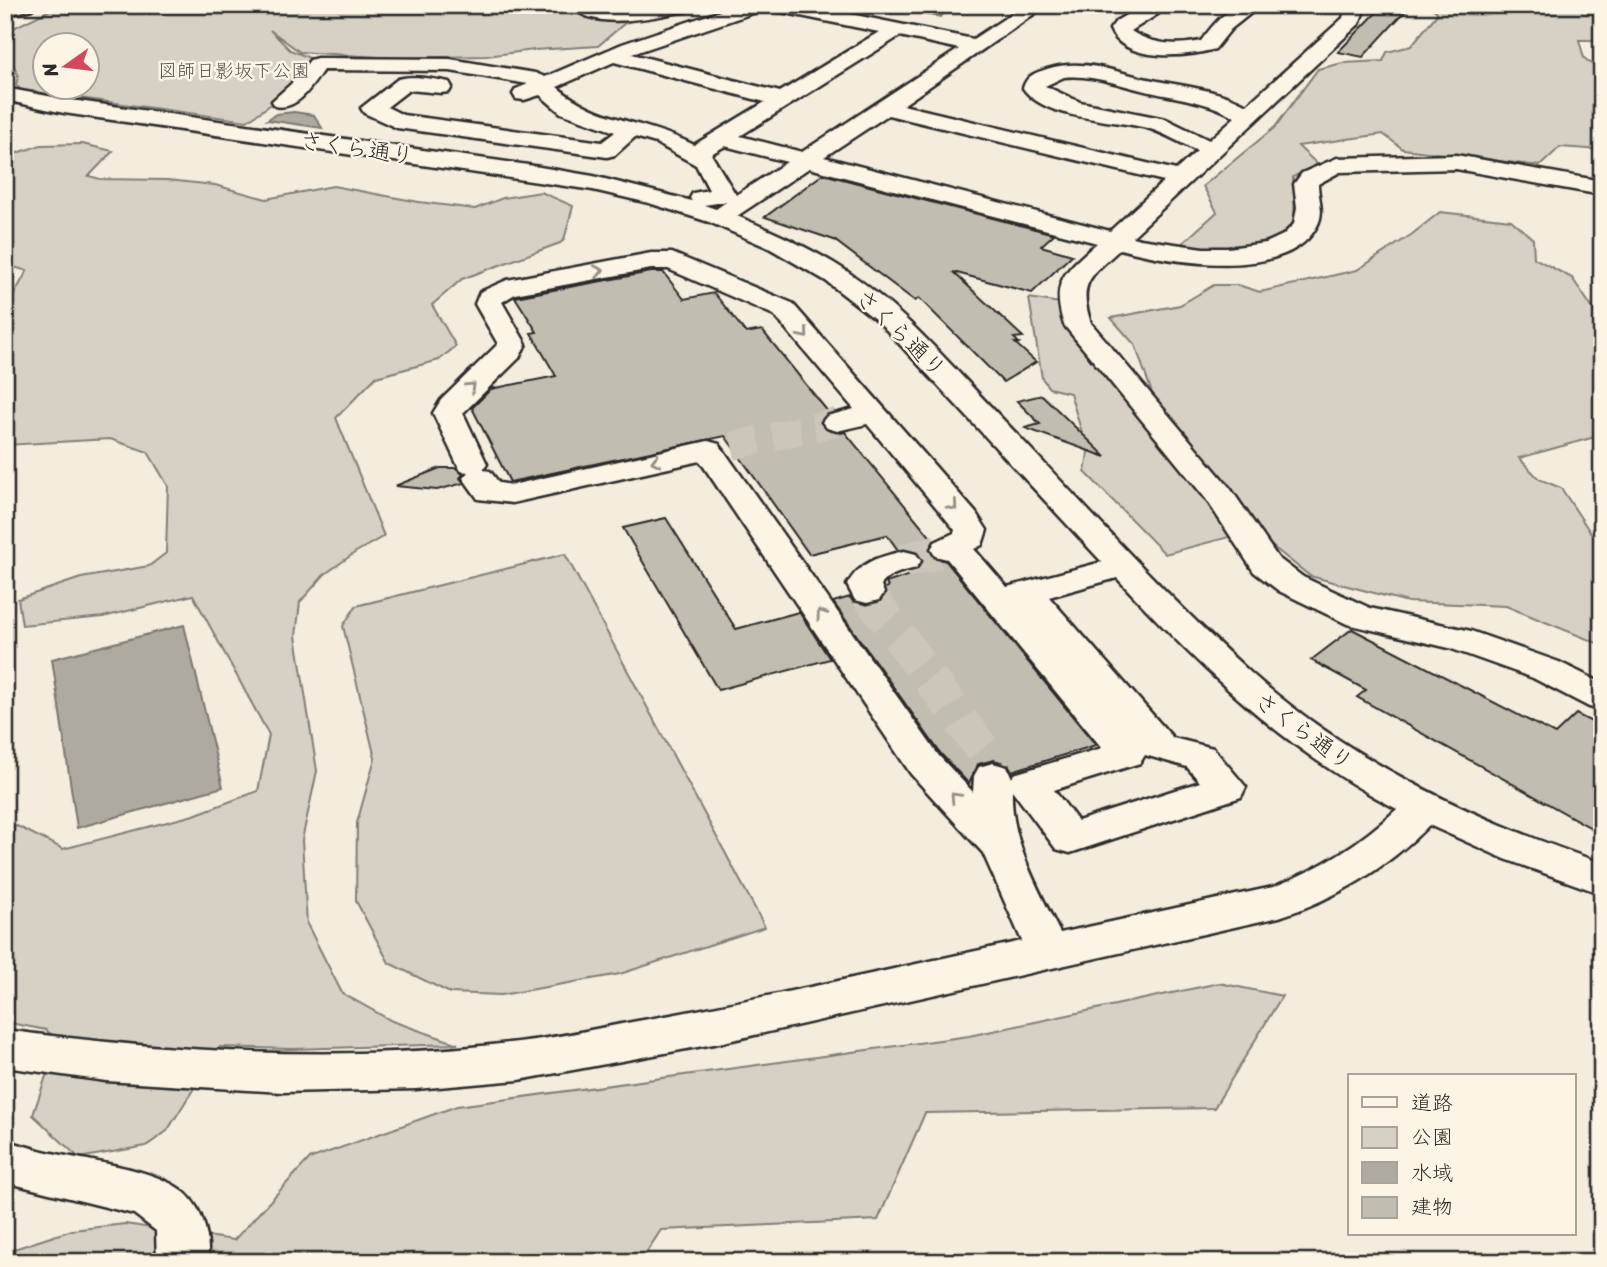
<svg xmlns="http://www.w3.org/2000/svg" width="1607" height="1267" viewBox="0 0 1607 1267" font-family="Sriracha,'Klee One',sans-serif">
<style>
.green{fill:#d6d1c4;stroke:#807e78;stroke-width:2;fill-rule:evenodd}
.water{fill:#afaaa0;stroke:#7a7771;stroke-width:2}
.building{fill:#c2bdb1;stroke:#2b2b2b;stroke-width:2}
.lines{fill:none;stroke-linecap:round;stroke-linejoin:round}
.minor-tunnel-far1{stroke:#ccc6ba;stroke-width:28;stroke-dasharray:28 14;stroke-linecap:butt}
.minor-tunnel{stroke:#ccc6ba;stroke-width:35;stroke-dasharray:35 18;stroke-linecap:butt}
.minor-casing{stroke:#2b2b2b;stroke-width:5}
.minor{fill:#fcf5e5;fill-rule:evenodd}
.oneway{stroke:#949088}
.labels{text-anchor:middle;stroke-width:5;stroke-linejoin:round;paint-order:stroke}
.far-park-label{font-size:19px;fill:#565451;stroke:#fcf5e5}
.street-label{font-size:23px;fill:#2b2b2b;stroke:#fcf5e5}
</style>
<rect width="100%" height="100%" fill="#f4edde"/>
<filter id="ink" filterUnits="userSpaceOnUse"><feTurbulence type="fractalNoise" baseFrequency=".0143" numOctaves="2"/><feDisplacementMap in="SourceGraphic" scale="14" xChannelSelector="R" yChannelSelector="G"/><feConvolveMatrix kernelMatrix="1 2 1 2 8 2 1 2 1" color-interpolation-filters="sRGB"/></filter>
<g filter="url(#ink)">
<path class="green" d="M60,5H684L625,23L598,46L534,50L486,56L394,58L300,52L270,30L290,50L317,61L299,85L247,121L21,90L16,85L18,76L15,68L5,64V32ZM46,46H88V88H46Z
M1429,5H1602V40H1579L1584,58L1602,72V150L1560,147L1540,166L1403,149L1383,134L1298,146L1317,164L1293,177L1295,221L1279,237L1234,250L1177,248L1217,212L1203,186L1275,127L1318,69L1343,63L1383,61L1387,52L1411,46L1438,13Z
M82,144L113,151L89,176L100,179L167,180L215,185L266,199L333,186L419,202L475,209L503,198L541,192L573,206L564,240L560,243L462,279L432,305L456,346L439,360L376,377L336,418L384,536L356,552L325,574L300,602L296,636L317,771L302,840L307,924L342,993L392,1021L458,1044L293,1049L220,1047L167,1131L146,1146L79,1158L33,1115L58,1040L46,1030L5,1022V828L17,826L63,849L194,815L258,791L269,735L193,595L103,617L22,625L18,599L81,578L149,566L166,553L168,486L148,452L110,439L5,445V382L13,334L5,311L27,271L5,264V157L41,145Z
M1440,212L1511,220L1533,239L1534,258L1572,278L1602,322V435L1519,458L1539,479L1561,488L1602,550V645L1506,606L1408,602L1310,576L1259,536L1182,441L1152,393L1135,345L1111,318L1180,305L1214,285H1238L1260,292L1357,270L1411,235Z
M1029,298L1060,303L1206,495L1233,536L1165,554L1085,472L1088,453L1070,393L1049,388L1042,378Z
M565,554L765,927L620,974L501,995L450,993L389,963L356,901L357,823L375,758L343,626L356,606Z
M1219,983L1282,996L1214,1108L925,1113L878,1220L661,1230L640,1262H5V1252L72,1230L125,1224L234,1240L309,1159L457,1106L969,1036Z"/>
<path class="water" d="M870,5H955L940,17Z
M294,112L314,115L322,128L267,120L276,114Z
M184,625L223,787L77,828L52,659Z"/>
<path class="building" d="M1408,8L1363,57L1338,52L1379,10Z
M823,174L1054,234L1041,246L1072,255L1032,293L953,272L1023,337L1014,338L1019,343H1015L1036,362L1003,382L919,298L915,301L834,240L765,217Z
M651,272H663L684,299L714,293L746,333L762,330L829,413L825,414L820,424L826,431L836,434L845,432L933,540L929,548L933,557L946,561L1096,745L1012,771L1008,764L994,760L978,764L969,784L941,754L833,602L850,597L854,603L866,606L880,603L886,595L885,588L888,587L886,583L916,573L923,559L917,551L898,550L887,535L809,554L725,436L510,482L472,408L491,389L556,376L531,333L537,332L515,297Z
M1042,395L1106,457L1025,428L1040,424L1017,401Z
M440,468H456L463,474L460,478L464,483L437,490L395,486Z
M666,518L736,629L799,612L830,659L718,690L623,528Z
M1352,629L1555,734L1576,714L1602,727V834L1357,697L1366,690L1311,660Z"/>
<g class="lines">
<path class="minor-tunnel-far1" d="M732,446L837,422"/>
<path class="minor-tunnel" d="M904,561L947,549
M867,593L990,760L993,776"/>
<defs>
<path id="minor" d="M5,5H34L32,9L5,16Z
M571,5L616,9L696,5L687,11C657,16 592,33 571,5Z
M738,5H806L973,39L1025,5H1047L903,105L1176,170L1197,151C1181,143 1164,133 1147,128C1112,119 1045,120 1023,88C1027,75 1035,73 1047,69C1084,57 1117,73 1153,80C1186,87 1217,89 1247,105L1343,18L1346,5H1366L1359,24L1132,237L1140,239L1203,248H1228L1266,243L1283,235L1294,224L1297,207L1294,184L1302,173L1337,158L1456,155L1602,181V195L1456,169L1340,172L1318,184C1318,199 1325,212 1317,226C1287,283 1169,262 1120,249C1091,276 1077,282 1091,323L1230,488L1278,558L1303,577L1370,608L1471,631L1559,662L1602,683V710L1589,707L1533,678L1449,648L1347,624L1279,591L1254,572L1206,499L1064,325C1050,281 1065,271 1097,243L809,168L737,216C774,232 811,248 845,270C902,308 946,360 993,409C1078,498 1160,591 1251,673C1351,762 1475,820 1602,863V894L1505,859L1429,825C1387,868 1336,899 1279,917L719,1043L519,1080L416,1089L282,1092L106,1081L5,1067V1030C175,1053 347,1063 518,1042C556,1038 594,1029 632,1022C763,999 892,969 1022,941L983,853L911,774L700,461L512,503L478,499L463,478L468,472L461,471L457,464L433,413L441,400L498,344L475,304L480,292L507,280L651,253H672L792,303L976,513L987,530L982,545L974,549L1007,587L1102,562L880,323L826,281L769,248L709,222L649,203L593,190L64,113L5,100V88L64,99L528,165L593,176L692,201L690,198L693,193L709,190L696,165L656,143L635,137L615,155L607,157L397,128L364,113L361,108L398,79C413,75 433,79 449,82L452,87L449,92L441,93L409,90L387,107L403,115L602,142L615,132L561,113L540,95L524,100L516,99L513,94L516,89L528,84L450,71L323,70C312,86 298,111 275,106L272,101L291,84L310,60L317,58L450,59L535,73L545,77L622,44ZM767,6L776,11L879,32L780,92L632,54L765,9ZM900,36L959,49L802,152L740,136ZM614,62L765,102L694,145C648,121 598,122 557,87ZM1064,77C1094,74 1121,86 1150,92C1181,99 1207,101 1235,117L1209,140L1166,119L1080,102L1045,86ZM888,115L1164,181L1110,231L824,157ZM725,146L787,162L736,195L711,154ZM724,202H726L716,209L704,205ZM651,269H668L774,315L854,409L827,416L822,422L827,428L837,431L867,424L955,530L954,533L935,542L931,549L935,556L947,559L1102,748L1014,774L1012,778L1007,767L993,763L979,767L974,776L973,792L939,756L719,444L708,441L512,485L499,483L490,471L483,470L487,464L463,413L519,358L526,344L502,302L515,294ZM1117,578C1201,669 1287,752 1397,809C1361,843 1319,869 1273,887L1060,933C1038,888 1010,841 1012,790L1056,849L1070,853L1241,797L1246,787L1213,748L1173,738L1049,597ZM1145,755L1187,767L1200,782L1078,821L1054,790L1140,763Z
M1143,5H1163L1158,14L1131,31C1152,45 1177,46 1201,41C1221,15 1228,5 1261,5L1231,29L1215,49C1187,57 1124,63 1110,29L1116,21Z
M904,551L916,554L921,561L916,568C903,571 889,574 881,585L884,593L879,600L867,603L855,600L847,585C860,561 879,557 904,551Z
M5,1140C22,1145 40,1151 57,1154C92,1162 158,1169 185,1193C203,1209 211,1239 207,1262H157L156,1231L134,1214L5,1182Z"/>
</defs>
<use href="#minor" class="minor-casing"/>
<use href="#minor" class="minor"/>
</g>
<defs><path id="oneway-chevron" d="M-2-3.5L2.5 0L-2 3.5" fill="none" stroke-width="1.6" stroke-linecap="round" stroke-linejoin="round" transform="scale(1.75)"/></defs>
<g class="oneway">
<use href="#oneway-chevron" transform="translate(599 271) rotate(-11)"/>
<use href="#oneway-chevron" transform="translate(804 334) rotate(49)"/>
<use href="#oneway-chevron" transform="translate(471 387) rotate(-43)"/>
<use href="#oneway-chevron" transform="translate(656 461) rotate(167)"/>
<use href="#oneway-chevron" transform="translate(953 506) rotate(49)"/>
<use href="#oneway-chevron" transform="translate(821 614) rotate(-125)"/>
<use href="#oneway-chevron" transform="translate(955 797) rotate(-133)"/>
</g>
</g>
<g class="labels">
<g class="far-park-label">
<text x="234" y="77">図師日影坂下公園</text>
</g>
<g class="street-label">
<text transform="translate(357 148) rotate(8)" y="8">さくら通り</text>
<text transform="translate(901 333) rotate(44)" y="8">さくら通り</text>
<text transform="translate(1304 731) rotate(36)" y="8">さくら通り</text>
</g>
</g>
<rect width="1607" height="1267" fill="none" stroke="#fcf5e5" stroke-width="28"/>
<rect x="14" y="14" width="1579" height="1239" fill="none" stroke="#2b2b2b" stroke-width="2.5" filter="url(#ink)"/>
<rect x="1348" y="1074" width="228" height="161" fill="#fcf5e5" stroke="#a8a49b" stroke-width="2"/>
<rect x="1362" y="1097" width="35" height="10" fill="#fcf5e5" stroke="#a8a49b" stroke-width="2"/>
<text x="1411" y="1110" font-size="21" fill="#2b2b2b">道路</text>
<rect x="1362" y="1127" width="35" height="21" fill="#d6d1c4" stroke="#a8a49b" stroke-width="2"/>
<text x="1411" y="1144" font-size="21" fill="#2b2b2b">公園</text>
<rect x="1362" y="1162" width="35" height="21" fill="#afaaa0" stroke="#a8a49b" stroke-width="2"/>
<text x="1411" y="1180" font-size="21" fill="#2b2b2b">水域</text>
<rect x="1362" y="1197" width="35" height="21" fill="#c2bdb1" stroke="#a8a49b" stroke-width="2"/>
<text x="1411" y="1214" font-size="21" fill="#2b2b2b">建物</text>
<g transform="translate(66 66) rotate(256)"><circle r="33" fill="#fcf5e5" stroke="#a8a49b" stroke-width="2"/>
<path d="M0-5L12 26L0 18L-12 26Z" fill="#d1495b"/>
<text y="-10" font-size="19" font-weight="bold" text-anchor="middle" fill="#2b2b2b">N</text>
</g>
</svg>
